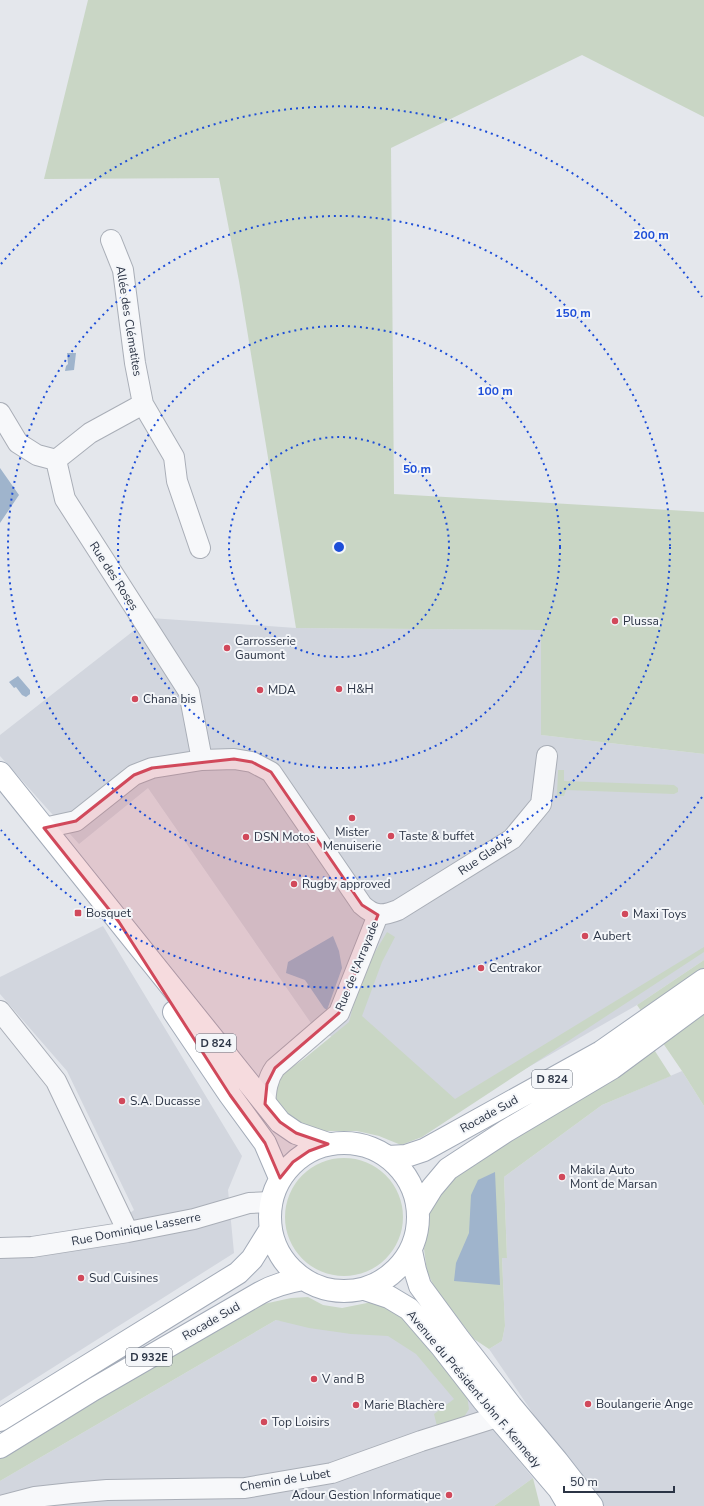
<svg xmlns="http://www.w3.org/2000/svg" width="704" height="1506" viewBox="0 0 704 1506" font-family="'Nunito Sans',sans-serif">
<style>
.built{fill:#d2d6de}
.green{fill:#c9d6c5}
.water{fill:#9fb4cc}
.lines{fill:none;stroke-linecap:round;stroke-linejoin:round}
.minor-casing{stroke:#a9aeb7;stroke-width:22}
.major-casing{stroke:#a3abb8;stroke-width:24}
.minor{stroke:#f7f8fa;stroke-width:20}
.major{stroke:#fff;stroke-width:22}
.marked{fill:#d1495b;fill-opacity:0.2;stroke:#d1495b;stroke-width:3;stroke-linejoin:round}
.ring{fill:none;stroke:#1d4ed8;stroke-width:2;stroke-dasharray:2 4}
.poi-dot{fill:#d1495b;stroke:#f4f6f9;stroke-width:1.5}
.labels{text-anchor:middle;stroke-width:4;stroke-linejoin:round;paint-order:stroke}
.shield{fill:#f4f6f9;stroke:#676e7b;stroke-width:1}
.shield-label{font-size:11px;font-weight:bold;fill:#2b3445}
.street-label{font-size:12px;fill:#2b3445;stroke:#f4f6f9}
.poi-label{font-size:12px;fill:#2b3445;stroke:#f4f6f9;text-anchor:start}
.centre{fill:#1d4ed8;stroke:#f4f6f9;stroke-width:2}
.ring-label{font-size:12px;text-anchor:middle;font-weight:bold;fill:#1d4ed8;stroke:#f4f6f9;stroke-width:4;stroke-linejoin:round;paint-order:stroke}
</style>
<rect width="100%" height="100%" fill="#e4e7ec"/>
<path class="built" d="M150,618L296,628L542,630L541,735L704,754V960L637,1005L455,1109L313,1026L148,788L79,844L0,756V735Z
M103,926L242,1156L228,1190L234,1253L0,1401V1240L16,1239L77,1231L114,1225L134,1210L67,1071L0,994V977Z
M682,1071L704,1106V1506H602L547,1434L489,1349L502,1341L505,1326L502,1258L507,1257L504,1177L602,1105Z
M276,1320L415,1335L533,1478L494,1506H0V1481Z"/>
<path class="green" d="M88,0H704V117L582,55L391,148L394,494L704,512V754L541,735V630L296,628L239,281L219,178L44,179Z
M558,770H564V781L674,785L678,788V792L674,794L566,790L564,796H557Z
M387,932L395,937L382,962L362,1016L455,1099L704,947V952L422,1137L401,1145L379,1136L357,1131H325L300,1128L271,1096L278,1077L305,1058L349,1022L358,988L372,957Z
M704,960V1106L682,1071L637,1005Z
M653,1048L671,1076L602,1105L504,1177L507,1258H502L505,1326L502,1341L489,1349L474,1339L436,1290L427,1272L424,1249L427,1231L429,1208L454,1178Z
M285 1217a59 59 0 1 1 118 0a59 59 0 1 1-118 0Z
M308,1297L323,1305L342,1308L377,1301L399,1313L467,1396L469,1409L461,1422L437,1426L434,1414L454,1399L416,1354L388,1336L351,1334L309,1328L276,1320L0,1481V1456L259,1305L291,1298Z
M533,1478L540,1506H494Z"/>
<path class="water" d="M67,353H76L74,370L65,371L66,366L68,364Z
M0,468L19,495L0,523Z
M18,676L30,690V694L26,697L22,695L16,687L14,688L9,682Z
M333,936L339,951L342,968L327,1010L324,1008L305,980L286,973L288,962Z
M495,1172L500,1285L454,1281L456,1263L469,1233L471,1195L478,1180Z"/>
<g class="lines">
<defs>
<path id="minor" d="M111,240L123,270L135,363L143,404L174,457L177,481L200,548
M0,413L18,443L37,455L56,460
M56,460L65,499L189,692L202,760
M56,460L90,433L143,404
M44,828L76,821L134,775L152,768L202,760L234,759L252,762L271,772L362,905C375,917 383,916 398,910L512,839L541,804L547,756
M0,1011L56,1081L128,1232
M265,1104C266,1091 267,1079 275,1068L339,1013L378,915
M0,1248L32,1247L128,1232L194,1219L249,1203L271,1202
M0,1506L35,1497L72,1493L107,1490L245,1488L332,1473L421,1441L497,1417L509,1408"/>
<path id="major" d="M0,773L280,1122L296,1133L328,1144
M174,1012L230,1095L265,1143L280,1178
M270 1217a74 74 0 1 1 148 0a74 74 0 1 1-148 0Z
M388,1157L406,1156L424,1150L601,1052L704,980
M419,1209L432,1188L448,1169L506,1131L612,1068L704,1000
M411,1251L415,1270L420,1286L459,1339L511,1406L557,1461L592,1506
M365,1289L389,1297L409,1309L441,1346L483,1400L559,1489L569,1506
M0,1420L238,1273L252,1259L270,1230
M0,1447L94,1389L260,1293C274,1285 287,1282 303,1279"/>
</defs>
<use href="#minor" class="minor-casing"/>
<use href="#major" class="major-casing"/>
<use href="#minor" class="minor"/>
<use href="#major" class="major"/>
</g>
<path class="marked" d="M234,759L252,762L271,772L362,905L378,915L339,1013L275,1068L267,1084L265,1104L280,1122L296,1133L328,1144L309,1151L293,1162L280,1178L265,1143L230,1095L119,922L44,828L76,821L134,775L152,768Z"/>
<g class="ring">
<circle cx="339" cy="547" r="110"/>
<circle cx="339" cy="547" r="221"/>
<circle cx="339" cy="547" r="331"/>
<path d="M702 797A441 441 0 0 1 1 830M1 264A441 441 0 0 1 702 297"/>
</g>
<g class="poi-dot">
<circle cx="615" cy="621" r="4"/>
<circle cx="227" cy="648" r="4"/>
<circle cx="339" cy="689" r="4"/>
<circle cx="260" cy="690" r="4"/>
<circle cx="135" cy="699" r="4"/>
<circle cx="352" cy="818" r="4"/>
<circle cx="391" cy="836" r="4"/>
<circle cx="246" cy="837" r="4"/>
<circle cx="294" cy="884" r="4"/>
<rect x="74" y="909" width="8" height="8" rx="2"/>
<circle cx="625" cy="914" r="4"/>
<circle cx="585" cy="936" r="4"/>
<circle cx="481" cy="968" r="4"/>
<circle cx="122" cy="1101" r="4"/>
<circle cx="562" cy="1177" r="4"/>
<circle cx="81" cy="1278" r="4"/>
<circle cx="314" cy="1379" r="4"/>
<circle cx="588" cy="1404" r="4"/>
<circle cx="356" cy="1405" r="4"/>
<circle cx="264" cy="1422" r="4"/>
<circle cx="449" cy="1495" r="4"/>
</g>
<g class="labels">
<g class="shield">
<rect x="196" y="1034" width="40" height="18" rx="3"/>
<rect x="532" y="1070" width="40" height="18" rx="3"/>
<rect x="126" y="1348" width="46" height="18" rx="3"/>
</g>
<g class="shield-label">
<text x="216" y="1047">D 824</text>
<text x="552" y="1083">D 824</text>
<text x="149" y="1361">D 932E</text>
</g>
<g class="street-label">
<text transform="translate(129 321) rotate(81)" y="4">Allée des Clématites</text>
<text transform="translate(114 576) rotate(57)" y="4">Rue des Roses</text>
<text transform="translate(485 855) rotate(-34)" y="4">Rue Gladys</text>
<text transform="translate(357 966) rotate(-68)" y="4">Rue de l'Arrayade</text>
<text transform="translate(489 1114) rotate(-29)" y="4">Rocade Sud</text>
<text transform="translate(136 1229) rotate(-11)" y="4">Rue Dominique Lasserre</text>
<text transform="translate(211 1321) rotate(-30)" y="4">Rocade Sud</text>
<text transform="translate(474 1389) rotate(50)" y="4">Avenue du Président John F. Kennedy</text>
<text transform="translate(285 1480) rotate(-9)" y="4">Chemin de Lubet</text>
</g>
<g class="poi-label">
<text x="623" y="625">Plussa</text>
<text x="235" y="645">Carrosserie<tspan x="235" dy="14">Gaumont</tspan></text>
<text x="347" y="693">H&amp;H</text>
<text x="268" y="694">MDA</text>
<text x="143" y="703">Chana bis</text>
<text x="352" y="836" text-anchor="middle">Mister<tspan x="352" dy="14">Menuiserie</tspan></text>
<text x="399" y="840">Taste &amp; buffet</text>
<text x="254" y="841">DSN Motos</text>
<text x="302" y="888">Rugby approved</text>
<text x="86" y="917">Bosquet</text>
<text x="633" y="918">Maxi Toys</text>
<text x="593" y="940">Aubert</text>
<text x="489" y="972">Centrakor</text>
<text x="130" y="1105">S.A. Ducasse</text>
<text x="570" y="1174">Makila Auto<tspan x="570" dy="14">Mont de Marsan</tspan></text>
<text x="89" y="1282">Sud Cuisines</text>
<text x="322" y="1383">V and B</text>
<text x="596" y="1408">Boulangerie Ange</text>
<text x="364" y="1409">Marie Blachère</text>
<text x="272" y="1426">Top Loisirs</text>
<text x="441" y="1499" text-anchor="end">Adour Gestion Informatique</text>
</g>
</g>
<circle cx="339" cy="547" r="6" class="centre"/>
<g class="ring-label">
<text x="651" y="239">200 m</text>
<text x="573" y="317">150 m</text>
<text x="495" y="395">100 m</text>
<text x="417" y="473">50 m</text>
</g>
<path d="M564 1486v6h110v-6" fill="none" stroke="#2b3445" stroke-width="2"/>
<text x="570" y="1486" font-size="12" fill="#2b3445" stroke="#f4f6f9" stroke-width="3" paint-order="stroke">50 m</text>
</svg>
